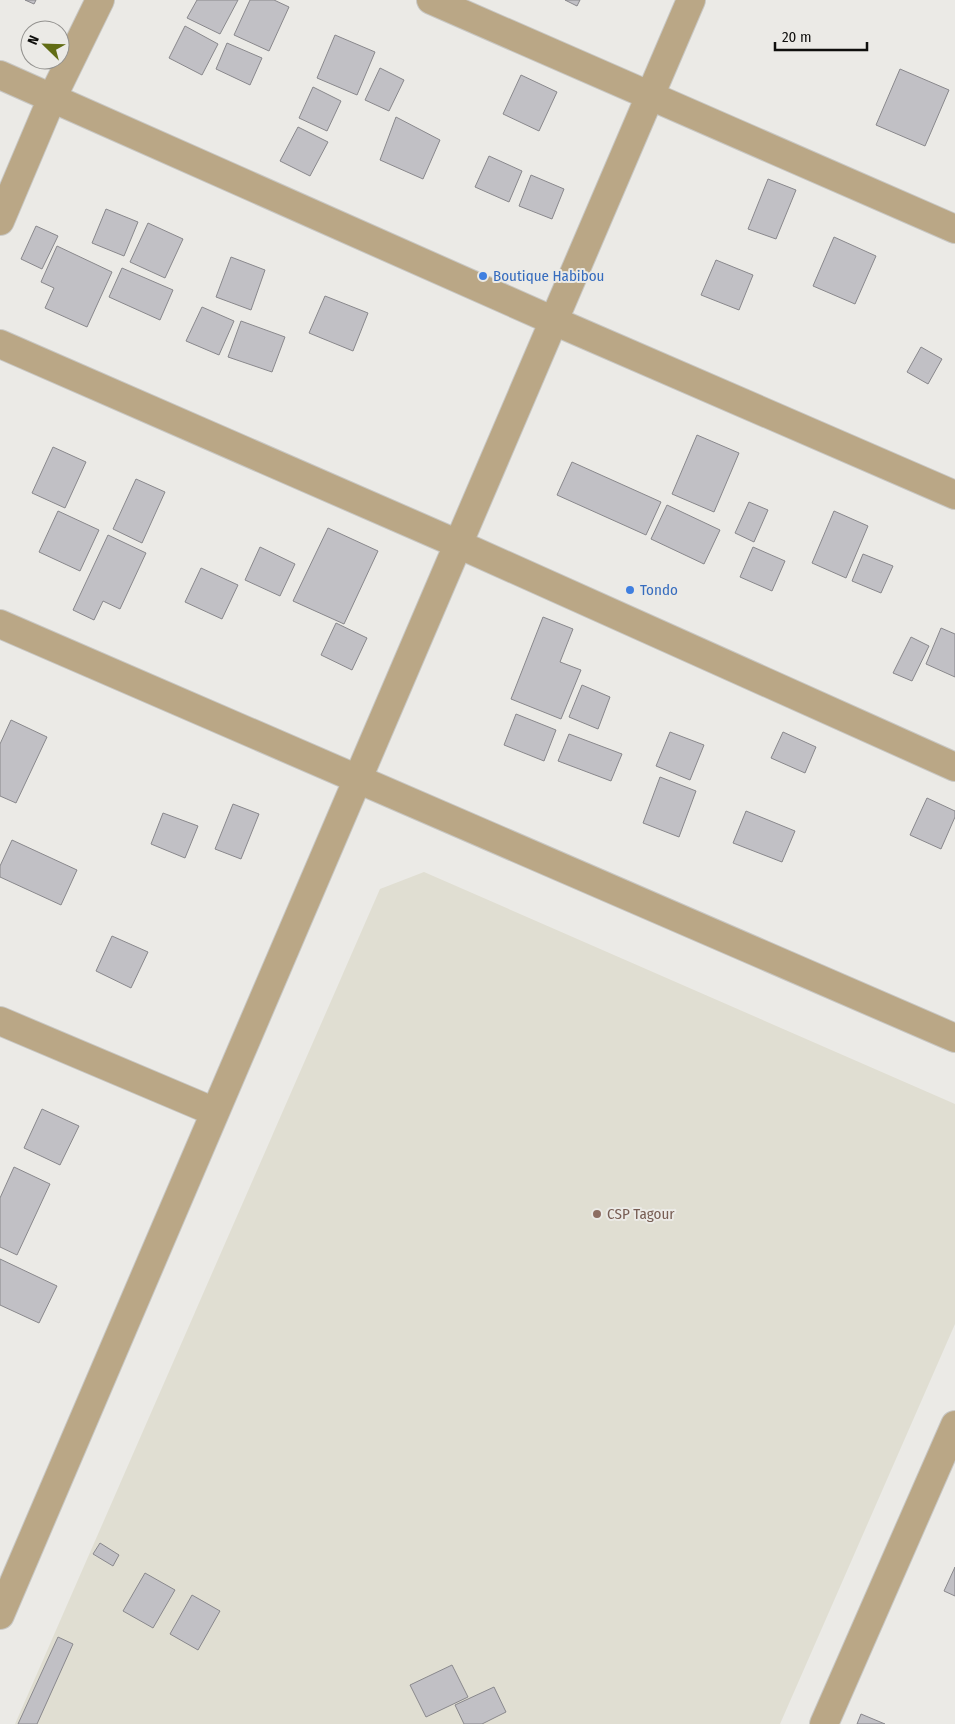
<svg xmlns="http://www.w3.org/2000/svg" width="955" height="1724" viewBox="0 0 955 1724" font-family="'Fira Sans Condensed',sans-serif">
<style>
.built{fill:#e0ded2}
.building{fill:#c1c0c5;stroke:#89888c}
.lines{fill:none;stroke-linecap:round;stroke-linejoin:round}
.minor-casing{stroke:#c8c7c3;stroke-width:30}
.minor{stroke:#baa786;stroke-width:28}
.shop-dot{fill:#3f7fe0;stroke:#ebeae6;stroke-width:2}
.education-dot{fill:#8d6e63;stroke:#ebeae6;stroke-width:2}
.labels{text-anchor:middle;stroke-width:4;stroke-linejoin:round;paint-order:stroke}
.shop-label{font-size:15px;fill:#366cbe;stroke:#ebeae6;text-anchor:start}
.education-label{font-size:15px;fill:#785e54;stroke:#ebeae6;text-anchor:start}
</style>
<rect width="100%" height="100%" fill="#ebeae6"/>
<path class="built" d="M424,872L955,1104V1324L780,1724H15L380,889Z"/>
<path class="building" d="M25,0H36L34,4Z
M197,0H238L220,34L187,18Z
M250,0H274L289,7L269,51L234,35Z
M565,0H580L577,6Z
M185,26L218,44L202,75L169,58Z
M335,35L375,52L357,95L317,78Z
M227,43L262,58L250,85L216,69Z
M380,68L404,80L389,111L365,100Z
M900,69L949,90L925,146L876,125Z
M521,75L557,92L539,131L503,114Z
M313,87L341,101L327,131L299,118Z
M396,117L440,140L423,179L380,160Z
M298,127L328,142L310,176L280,161Z
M489,156L522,171L509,202L475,187Z
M531,175L564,189L552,219L519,206Z
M768,179L796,190L776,239L748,229Z
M106,209L138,222L124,256L92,243Z
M148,223L183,239L165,278L130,262Z
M36,226L58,236L42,269L21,259Z
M834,237L876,256L855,304L813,286Z
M57,246L112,272L87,327L45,308L54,288L41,282Z
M231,257L265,270L251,310L216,297Z
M716,260L753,275L739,310L701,295Z
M122,268L173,290L160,320L109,297Z
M325,296L368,313L353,351L309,333Z
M202,307L234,321L219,355L186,341Z
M241,321L285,337L272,372L228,357Z
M921,347L942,359L928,384L907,372Z
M697,435L739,453L714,512L672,494Z
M53,447L86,462L65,508L32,493Z
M572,462L661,502L646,535L557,495Z
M136,479L165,492L142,543L113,529Z
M749,502L768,510L754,542L735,533Z
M667,505L720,530L704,564L651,539Z
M58,511L99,530L80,571L39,552Z
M834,511L868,526L846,578L812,563Z
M328,528L378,551L344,624L293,601Z
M108,535L146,553L120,609L103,601L94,620L73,610Z
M260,547L295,564L280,596L245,580Z
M753,547L785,561L772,591L740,577Z
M863,554L893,566L881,593L852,581Z
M201,568L238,585L222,619L185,602Z
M543,617L573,629L560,662L581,670L561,719L511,699Z
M336,623L367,638L352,670L321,655Z
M941,628L955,634V677L926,664Z
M911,637L929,646L912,681L893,673Z
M582,685L610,697L598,729L569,717Z
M516,714L556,730L544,761L504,745Z
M11,720L47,737L16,803L0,796V744Z
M670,732L704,745L690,780L656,766Z
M783,732L816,747L805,773L771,758Z
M569,734L622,754L611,781L558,761Z
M660,777L696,791L679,837L643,823Z
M927,798L955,811V817L941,849L910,835Z
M233,804L259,814L241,859L215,849Z
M746,811L795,831L782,862L733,843Z
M163,813L198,826L185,858L151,844Z
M12,840L77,870L61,905L0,877V866Z
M112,936L148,952L131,988L96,971Z
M42,1109L79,1126L60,1165L24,1148Z
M14,1167L50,1184L17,1255L0,1247V1198Z
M0,1259L57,1286L39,1323L0,1305Z
M100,1543L119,1555L113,1566L93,1554Z
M955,1567V1596L944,1591Z
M145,1573L175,1590L153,1628L123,1611Z
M192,1595L220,1611L198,1650L170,1634Z
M58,1637L73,1644L37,1724H18Z
M452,1665L468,1697L426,1717L410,1685Z
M494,1687L506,1712L482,1724H464L455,1705Z
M861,1714L885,1724H857Z"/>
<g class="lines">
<defs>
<path id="minor" d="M431,0L955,229
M0,75L554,321L955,495
M0,221L52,98L100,0
M0,344L458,544L955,767
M0,624L955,1038
M0,1021L215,1112
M0,1615L691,0
M824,1724L955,1425"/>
</defs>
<use href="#minor" class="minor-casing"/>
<use href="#minor" class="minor"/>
</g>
<g class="shop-dot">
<circle cx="483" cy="276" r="5"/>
<circle cx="630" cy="590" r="5"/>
</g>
<circle class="education-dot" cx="597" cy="1214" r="5"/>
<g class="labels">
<g class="shop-label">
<text x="493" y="281">Boutique Habibou</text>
<text x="640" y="595">Tondo</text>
</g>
<g class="education-label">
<text x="607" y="1219">CSP Tagour</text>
</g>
</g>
<g transform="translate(45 45) rotate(293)"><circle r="24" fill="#ebeae6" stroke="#93928f"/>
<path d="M0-4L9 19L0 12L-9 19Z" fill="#616c14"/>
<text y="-8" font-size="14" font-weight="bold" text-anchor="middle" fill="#0f0f0d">N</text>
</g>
<path d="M775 42v8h92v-8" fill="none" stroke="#0f0f0d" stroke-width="2.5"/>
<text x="782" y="42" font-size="15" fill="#0f0f0d" stroke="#ebeae6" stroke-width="4" paint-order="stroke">20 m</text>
</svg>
